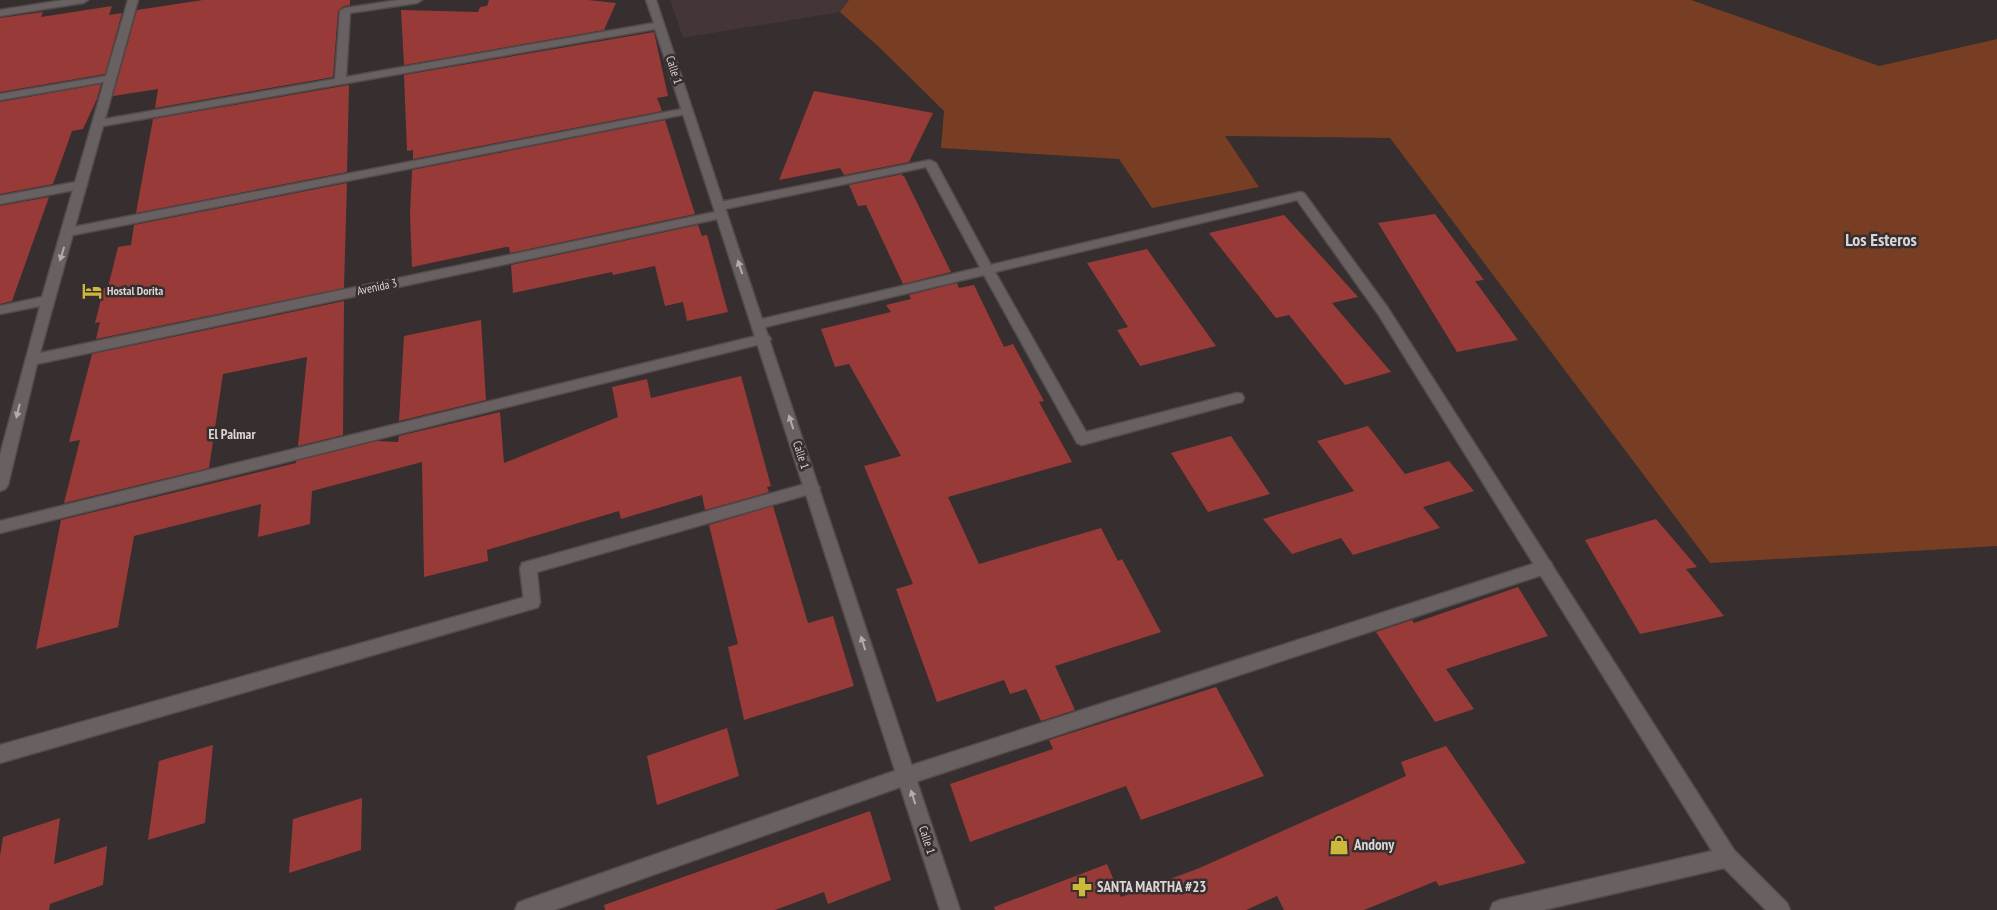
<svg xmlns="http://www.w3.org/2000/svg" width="1997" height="910" viewBox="0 0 1997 910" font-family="'PT Sans Narrow',sans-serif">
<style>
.built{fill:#443537}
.green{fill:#783e23}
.building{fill:#983b38}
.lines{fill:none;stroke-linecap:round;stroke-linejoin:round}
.lane-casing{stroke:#524b4c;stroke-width:3}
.street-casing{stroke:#524b4c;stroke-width:3}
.lane{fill:#696061;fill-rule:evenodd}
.street{fill:#696061;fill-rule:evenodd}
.oneway{fill:#b3acad}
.labels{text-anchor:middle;stroke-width:5;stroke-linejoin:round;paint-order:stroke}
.street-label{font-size:12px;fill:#dbd5d6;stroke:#362e2f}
.poi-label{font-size:12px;font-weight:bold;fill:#dbd5d6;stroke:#362e2f;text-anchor:start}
.neighbourhood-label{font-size:14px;font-weight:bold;fill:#dbd5d6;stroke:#362e2f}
.near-poi-label{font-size:15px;font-weight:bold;fill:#dbd5d6;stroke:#362e2f;text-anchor:start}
.district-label{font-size:18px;font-weight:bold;fill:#dbd5d6;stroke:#362e2f}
</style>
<rect width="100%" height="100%" fill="#362e2f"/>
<path class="built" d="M670,0H849L840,12L683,38Z"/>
<path class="green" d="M849,0H1691L1879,66L1997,39V546L1710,563L1390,138L1225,136L1259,187L1152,208L1119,159L941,148L944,111L880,48L840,12Z"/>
<path class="building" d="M203,0H350V5L344,6L338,11L333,77L155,108L158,89L113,96L137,10Z
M489,0H588L616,3L604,30L404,65L401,10L478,12L480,7L487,6Z
M112,6L109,15L122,13L105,74L0,92V18L43,12L41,17Z
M654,32L668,96L657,98L662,111L413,159V150L407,151L404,75Z
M101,84L97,99L83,129L72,131L53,184L0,194V102Z
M349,85L347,172L136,213L153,119Z
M814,91L933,113L909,162L844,175L840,168L779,180Z
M665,120L695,214L510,253L509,247H506L412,267L410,214L412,170Z
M903,174L902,176H904L951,272L903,284L866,205L858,206L849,185Z
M347,183L344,288L96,339L100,322L95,323L104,288L108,287L118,247L131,245L134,225Z
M49,197L12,301L0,304V206Z
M1435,214L1484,280L1475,281L1518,340L1457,352L1378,223Z
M1284,215L1358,297L1332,303L1391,372L1345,385L1289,315L1276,318L1209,233Z
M698,225L702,236L707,235L728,312L687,321L683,302L665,306L655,266L613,275L612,272L513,293L511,265Z
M1147,249L1216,346L1140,366L1117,330L1128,327L1087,263Z
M957,283L959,288L974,285L1004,347L1013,344L1044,401L1039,402L1072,462L948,497L979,564L1101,528L1118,561L1122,559L1161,632L1055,666L1075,710L1041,721L1026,689L1010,694L1004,680L937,702L896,589L913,584L864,466L901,456L849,364L835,367L821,329L891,312L886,305L911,299L909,295Z
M344,301L343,435L298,446L307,357L223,374L209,468L64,503L80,440L69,442L92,354Z
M481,320L486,400L399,421L404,336Z
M741,376L771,486L767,487L769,492L705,510L702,495L621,519L619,511L487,550L488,561L424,577L422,462L312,491L310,524L258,537L261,504L134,536L118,627L36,649L61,520L296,463V461L377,441L398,442L399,436L500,412L504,463L618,417L612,387L647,379L651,398Z
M1368,426L1405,474L1449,461L1474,491L1423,507L1440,528L1353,555L1341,538L1292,554L1263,519L1354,491L1317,441Z
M1231,436L1270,494L1208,512L1171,453Z
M773,506L808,623L833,616L854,686L744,720L728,647L738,644L709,525Z
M1656,519L1697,567L1686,569L1724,616L1640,634L1585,540Z
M1518,587L1548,636L1446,669L1474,709L1435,722L1376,632L1412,620L1414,623Z
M1216,687L1264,776L1141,820L1126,786L970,842L950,784L1053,749L1049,740Z
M727,728L739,776L657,805L647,756Z
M213,745L205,823L148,840L159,761Z
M1446,746L1526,863L1439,886L1436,881L1364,910H1284L1277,896L1246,910H995L994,907L1107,864L1121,897L1197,869L1406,776L1401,762Z
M362,798L361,850L289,873L293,819Z
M870,811L891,880L828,904L824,892L775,910H605L604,905Z
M60,818L54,864L107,846L103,885L50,904L49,910H0V856L3,837Z"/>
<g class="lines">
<defs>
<path id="lane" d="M64,0H88L83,3L0,16V10Z
M687,108L691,109L692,111L691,113L68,236L62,232L68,228Z
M930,160L936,163L993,269L992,272L987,273L981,269L926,167L720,210L714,206L720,202Z
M81,181L85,182L87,185L85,188L0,204V196Z
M764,334L769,336L771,339L769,342L0,533V521Z
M812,482L817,484L820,488L817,492L537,572L540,602L538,607L532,609L526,607L524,602L520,568L522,563Z
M1545,560L1551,562L1553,567L1551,572L906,785L554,910H515L518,903L525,900L906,767Z"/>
<path id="street" d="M128,0H138L105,119L335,79L340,11L345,8L398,0H422L417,3L350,13L346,77L654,23L646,0H656L762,319L1300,192L1304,193L1388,308L1734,850L1787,903L1790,910H1766L1724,868L1543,910H1490L1493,903L1500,900L1712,851L1378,314L1297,200L995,272L1086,432L1237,393L1242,394L1244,398L1242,402L1237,403L1082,445L1077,443L984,275L765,327L960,910H940L717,219L37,364L8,485L5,489L0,491V455L40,306L0,314V306L42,297L104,82L0,100V94L106,76ZM655,29L715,212L40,353L103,126Z
M532,595L538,597L540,602L538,607L532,609L0,763V745Z"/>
</defs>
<use href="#lane" class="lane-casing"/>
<use href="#street" class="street-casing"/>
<use href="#lane" class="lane"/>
<use href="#street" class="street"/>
</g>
<defs><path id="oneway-solid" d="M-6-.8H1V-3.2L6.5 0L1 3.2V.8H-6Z" transform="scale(1.25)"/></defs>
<g class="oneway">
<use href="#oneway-solid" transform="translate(62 254) rotate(107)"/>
<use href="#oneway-solid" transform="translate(740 267) rotate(-109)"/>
<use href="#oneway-solid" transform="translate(18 411) rotate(104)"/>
<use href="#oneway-solid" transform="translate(791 422) rotate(-108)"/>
<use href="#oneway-solid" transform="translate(863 643) rotate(-108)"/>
<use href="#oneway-solid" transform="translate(913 797) rotate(-108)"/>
</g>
<defs>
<symbol id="hotel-bare" viewBox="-9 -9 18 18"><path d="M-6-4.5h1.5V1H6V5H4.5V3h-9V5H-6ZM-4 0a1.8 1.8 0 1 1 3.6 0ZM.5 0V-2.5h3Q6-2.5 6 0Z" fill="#ccb939" stroke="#362e2f" stroke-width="2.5" paint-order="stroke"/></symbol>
<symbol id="shop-bare" viewBox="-9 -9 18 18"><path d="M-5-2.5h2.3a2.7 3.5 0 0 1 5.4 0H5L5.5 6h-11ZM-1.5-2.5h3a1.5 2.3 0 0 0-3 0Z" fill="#ccb939" stroke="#362e2f" stroke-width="2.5" paint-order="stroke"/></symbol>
<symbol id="pharmacy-bare" viewBox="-9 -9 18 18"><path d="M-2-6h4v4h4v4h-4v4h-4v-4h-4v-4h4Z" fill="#ccb939" stroke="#362e2f" stroke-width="2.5" paint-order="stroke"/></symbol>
</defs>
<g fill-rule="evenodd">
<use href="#hotel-bare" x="78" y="277" width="28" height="28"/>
<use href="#shop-bare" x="1325" y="831" width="28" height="28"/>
<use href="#pharmacy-bare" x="1068" y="873" width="28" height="28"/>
</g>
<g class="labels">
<g class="street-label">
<text transform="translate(674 70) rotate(72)" y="4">Calle 1</text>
<text transform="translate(377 287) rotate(-12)" y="4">Avenida 3</text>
<text transform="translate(801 455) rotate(72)" y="4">Calle 1</text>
<text transform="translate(927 840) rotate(72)" y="4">Calle 1</text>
</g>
<g class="poi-label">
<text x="107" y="295">Hostal Dorita</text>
</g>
<g class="neighbourhood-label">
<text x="232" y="439">El Palmar</text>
</g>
<g class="near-poi-label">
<text x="1354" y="850">Andony</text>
<text x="1097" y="892">SANTA MARTHA #23</text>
</g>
<g class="district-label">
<text x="1881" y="246">Los Esteros</text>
</g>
</g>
</svg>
